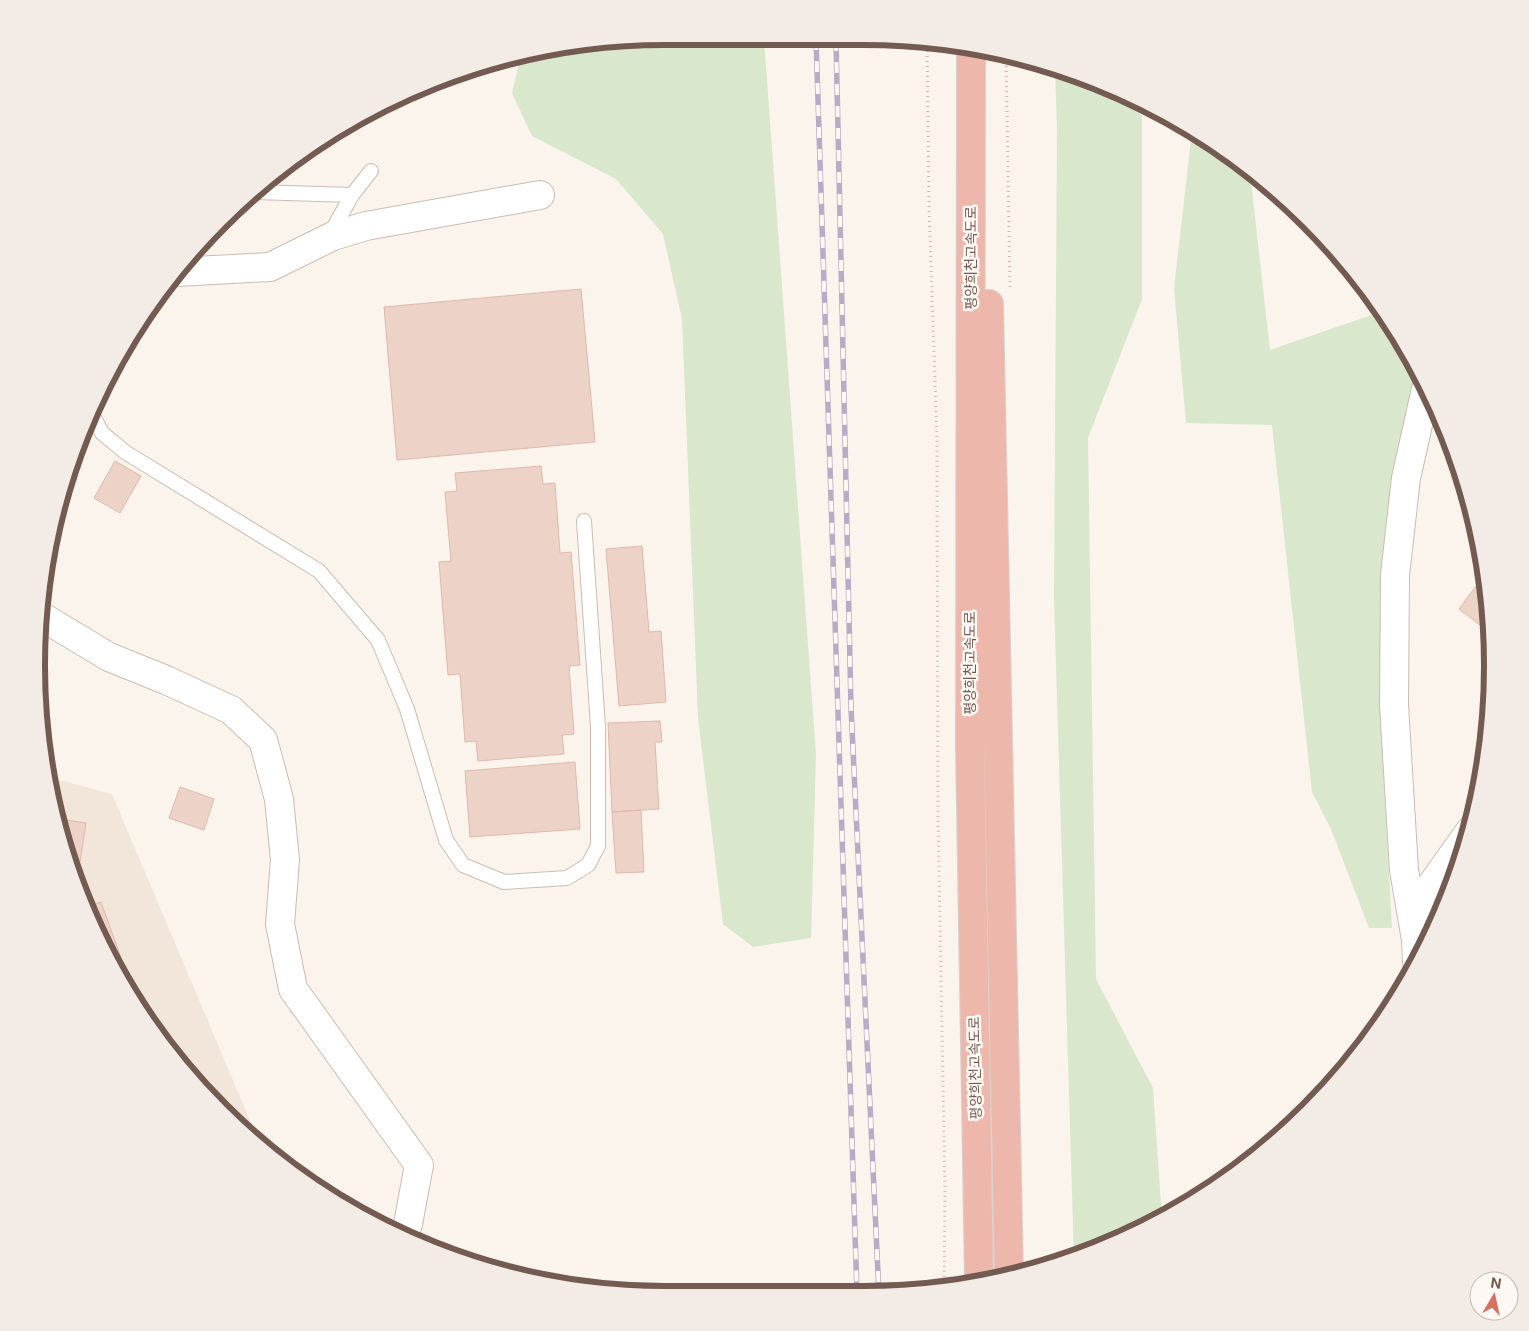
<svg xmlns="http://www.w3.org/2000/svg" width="1529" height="1331" viewBox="0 0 1529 1331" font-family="Inter,'Noto Sans KR',sans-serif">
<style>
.residential{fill:#f2e6db}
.green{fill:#d9e7cc}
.building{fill:#edd3c7;stroke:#deb9a9}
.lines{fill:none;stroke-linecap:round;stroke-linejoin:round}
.lane-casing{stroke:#ccbcb3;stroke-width:16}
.street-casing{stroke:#ccbcb3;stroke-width:30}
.highway-casing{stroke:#d8d1ce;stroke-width:30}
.path{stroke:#d3b6aa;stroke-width:3;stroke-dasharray:1 4;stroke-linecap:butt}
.lane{stroke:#fff;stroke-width:14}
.street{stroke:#fff;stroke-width:28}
.highway{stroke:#edb7ab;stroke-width:28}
.rail-casing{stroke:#b7abc5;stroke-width:5.5}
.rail{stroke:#fdf8f3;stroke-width:4;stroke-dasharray:11;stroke-linecap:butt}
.labels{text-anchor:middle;stroke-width:5;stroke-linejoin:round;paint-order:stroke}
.street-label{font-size:14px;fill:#745b51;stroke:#fdf8f3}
.rim{fill:none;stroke:#745b51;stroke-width:6}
</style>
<rect width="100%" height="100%" fill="#fbf4ec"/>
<path class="residential" d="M52,778L112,794L257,1137L193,1081L121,980L70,867Z"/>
<path class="green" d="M666,36L764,38L816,755L811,938L753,947L723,924L698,718L682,319L663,234L616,179L532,136L512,93L521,55Z
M1055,67L1066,70L1142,104V299L1088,438L1096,979L1153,1088L1162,1218L1074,1258L1054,599L1057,129Z
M1192,131L1250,172L1270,350L1380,312L1381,309L1409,351L1418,372L1395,483L1387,546L1380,712L1392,928H1369L1331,829L1312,792L1272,425L1186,423L1174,288Z"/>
<path class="building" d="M581,289L595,442L397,460L384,307Z
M115,461L141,476L120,513L94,498Z
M541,466L543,484L555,483L560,553L571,552L580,665L569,666L574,734L562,735L564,754L478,761L476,741L465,742L460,674L448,675L439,562L451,561L445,492L457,491L455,473Z
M642,546L649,632L661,631L666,702L619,706L606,549Z
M1485,574L1487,584L1489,624L1485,629L1459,609Z
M660,721L662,742H655L659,809L612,812L608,723Z
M575,762L580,829L470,837L465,771Z
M180,787L214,799L204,830L169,818Z
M641,810L644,872L616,873L612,812Z
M60,819L86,823L80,862L68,860Z
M101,902L138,1005L121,980L87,907Z"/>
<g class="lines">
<defs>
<path id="lane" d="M252,192L352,195L371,171
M329,236L352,195
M91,412L102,433L125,452L319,571L378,640L407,709L446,840L463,865L504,882L567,878L588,865L598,846V727L584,521"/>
<path id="street" d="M176,272L270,267L333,236L366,226L540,195
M41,616L109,657L166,680L231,710L263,740L279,799L285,860L280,924L293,989L419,1165L408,1224L404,1236
M1416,940L1404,870L1394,705L1395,575L1406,478L1426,389
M1417,962L1416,940L1430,887L1470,831"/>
<path id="highway" d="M971,48L970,749L979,1279
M989,304L1009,1273"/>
</defs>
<use href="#lane" class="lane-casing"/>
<use href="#street" class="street-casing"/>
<use href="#highway" class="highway-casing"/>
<path class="path" d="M927,41L929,205L937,439L938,815L945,1193L944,1286
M1006,56L1010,287"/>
<use href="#lane" class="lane"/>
<use href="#street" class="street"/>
<use href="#highway" class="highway"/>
<defs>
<path id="rail" d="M816,39L857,1294
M836,40L851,707L879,1294"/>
</defs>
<use href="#rail" class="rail-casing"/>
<use href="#rail" class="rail"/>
</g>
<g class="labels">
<g class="street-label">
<text transform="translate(971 258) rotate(-90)" y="5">평양희천고속도로</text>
<text transform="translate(970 663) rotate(-90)" y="5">평양희천고속도로</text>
<text transform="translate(975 1068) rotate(-91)" y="5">평양희천고속도로</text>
</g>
</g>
<path d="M0 0H1529V1331H0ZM665 45H864A620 620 0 0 1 1484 665V666A620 620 0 0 1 864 1286H665A620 620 0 0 1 45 666V665A620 620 0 0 1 665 45Z" fill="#f2ebe6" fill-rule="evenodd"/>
<path class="rim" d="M665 45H864A620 620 0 0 1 1484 665V666A620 620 0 0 1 864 1286H665A620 620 0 0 1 45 666V665A620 620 0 0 1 665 45Z"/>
<g transform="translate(1494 1296) rotate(9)"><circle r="24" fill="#fdf8f3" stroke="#c6b9b2"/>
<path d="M0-4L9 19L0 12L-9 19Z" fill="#d67160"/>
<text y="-8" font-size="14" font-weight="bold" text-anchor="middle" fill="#745b51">N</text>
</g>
</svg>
